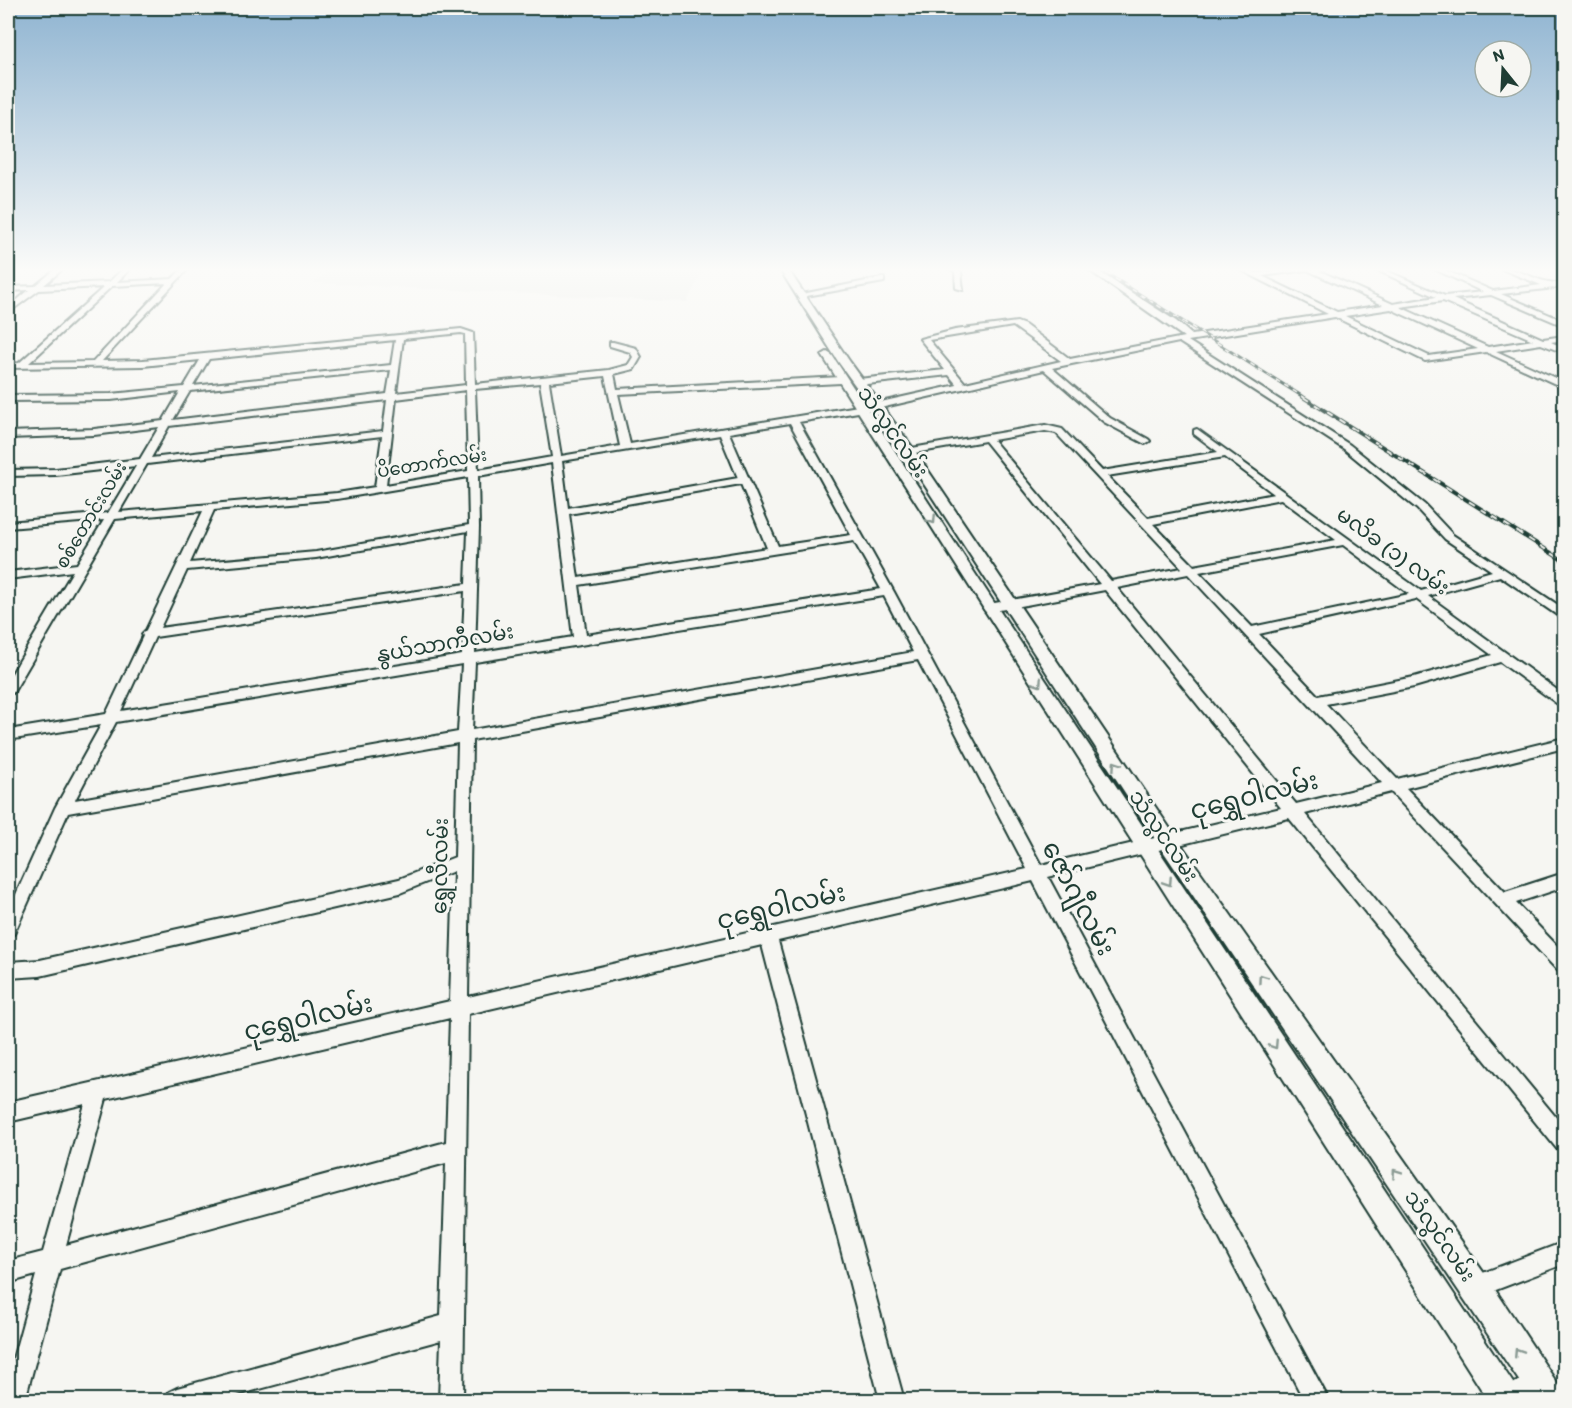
<svg xmlns="http://www.w3.org/2000/svg" width="1572" height="1408" viewBox="0 0 1572 1408" font-family="Itim,'Noto Sans Myanmar',sans-serif">
<style>
.built{fill:#e6e8e4}
.lines{fill:none;stroke-linecap:round;stroke-linejoin:round}
.minor-casing{stroke:#1f3d34;stroke-width:4}
.major-casing{stroke:#1f3d34;stroke-width:4}
.minor{fill:#f6f6f2;fill-rule:evenodd}
.major{fill:#f6f6f2;fill-rule:evenodd}
.rail-far1-casing{stroke:#1f3d34;stroke-width:3}
.rail-casing{stroke:#1f3d34;stroke-width:4}
.rail-far1{stroke:#f6f6f2;stroke-width:1.5;stroke-dasharray:5;stroke-linecap:butt}
.rail{stroke:#f6f6f2;stroke-width:2;stroke-dasharray:7;stroke-linecap:butt}
.oneway{stroke:#8a9a93}
.labels{text-anchor:middle;stroke-width:6;stroke-linejoin:round;paint-order:stroke}
.far-street-label{font-size:18px;fill:#1f3d34;stroke:#f6f6f2}
.street-label{font-size:21px;fill:#1f3d34;stroke:#f6f6f2}
.near-street-label{font-size:26px;fill:#1f3d34;stroke:#f6f6f2}
</style>
<rect width="100%" height="100%" fill="#f6f6f2"/>
<filter id="ink" filterUnits="userSpaceOnUse"><feTurbulence type="fractalNoise" baseFrequency=".0167" numOctaves="2"/><feDisplacementMap in="SourceGraphic" scale="12" xChannelSelector="R" yChannelSelector="G"/><feConvolveMatrix kernelMatrix="1 2 1 2 8 2 1 2 1" color-interpolation-filters="sRGB"/></filter>
<g filter="url(#ink)">
<path class="built" d="M333,268H704L687,302L313,283Z"/>
<g class="lines">
<defs>
<path id="minor" d="M57,268H64L44,285L109,282L124,268H131L117,282L172,279L183,268H189L102,361L143,360L461,329L473,333L475,384L609,370L628,365L633,357L630,352L610,346V342H613L636,348L641,357L634,369L614,374L617,389L841,377L845,380L841,383L618,394L630,444L876,403L957,385L949,375L858,385L854,382L858,379L945,370L920,339L955,330L1017,322L1025,325L1070,359L1184,337L1086,268H1093L1176,321L1192,335L1328,314L1237,268H1245L1256,273L1313,268L1393,304L1436,297L1372,268H1380L1445,296L1483,292L1432,268H1440L1493,291L1541,285L1499,268C1523,268 1538,285 1564,283V287L1501,294L1564,321V326L1491,295L1453,299L1543,339L1564,336V340L1551,342L1564,348V353L1541,344L1496,351L1564,382V388L1486,352L1425,361L1335,317L1188,341L1350,445L1425,505L1453,535L1564,609V618L1560,617L1500,576L1428,596L1564,695V707L1559,705L1500,662L1414,687L1326,704L1397,779L1564,738V748L1406,788L1505,892L1564,873V887L1516,903L1564,953V973L1558,971L1391,792L1305,814L1564,1127V1152L1557,1149L1289,818L1048,877L1329,1400H1304L1033,881L778,941L904,1400H880L762,945L468,1014L463,1400H439L441,1340L219,1400H165L169,1392L177,1388L441,1316L446,1163L60,1269L25,1400H8V1377L36,1275L8,1283V1261L43,1252L85,1104L8,1122V1102L450,1001L454,871L400,893L40,976L8,978V962L40,960L399,879L455,857L458,743L68,813L14,934L8,936V912L55,808L101,725L8,740V730L106,714L143,636L142,634L146,630L203,511L115,519L13,693L8,695V680L73,571L8,579V572L77,564L104,520L8,528V522L108,513L136,466L56,475L8,476V470L56,469L140,459L159,427L94,435L8,438V432L94,429L163,421L180,392L111,400L8,401V395L111,394L184,387L200,360L143,366L8,368V364L19,363L104,287L39,290L8,313V308L29,290L8,291V287L35,286ZM1307,270L1383,305L1337,312L1262,276ZM167,283L93,362L29,363L112,286ZM1443,301L1533,340L1488,347L1400,307ZM1391,309L1478,349L1429,356L1345,316ZM1013,326L1061,361L965,383L929,340ZM461,333L465,334L466,385L396,393L403,339ZM395,340L391,365L193,386L209,359ZM1179,342L1344,449L1417,509L1445,539L1492,571L1421,591L1197,429L1194,430V434L1218,452L1102,471L1062,429L1045,425L906,449L904,451L909,454L985,441L1100,584L989,604L983,608L985,611L989,612L1105,590L1281,808L1041,865L894,592L799,422L876,409L1044,370L1104,422L1145,444L1150,441L1148,439L1110,418L1052,368ZM391,370L387,394L173,420L190,391ZM605,376L620,446L561,456L549,382ZM540,383L552,457L478,470L475,389ZM466,390L468,471L386,485L396,399ZM387,400L383,431L151,458L169,426ZM790,423L851,535L778,546L729,433ZM1045,431L1056,433L1182,568L1111,581L993,440ZM720,435L738,478L568,508L562,461ZM382,436L375,487L337,493L119,512L147,464ZM1225,457L1274,494L1148,518L1107,476ZM552,463L573,637L475,653L479,527L478,476ZM468,477L469,525L316,552L190,563L214,510L337,499ZM741,484L767,548L578,578L569,514ZM1281,499L1336,540L1194,566L1153,524ZM468,531L466,584L160,628L187,570L316,558ZM854,541L881,589L586,635L579,585ZM1343,545L1409,594L1252,627L1199,572ZM1188,574L1382,783L1296,804L1117,588ZM465,591L462,655L121,711L155,637ZM884,596L913,652L472,730L475,662ZM1416,599L1492,655L1414,677L1318,696L1259,634ZM918,660L1027,869L468,997L472,740ZM462,664L458,732L75,800L116,722ZM450,1018L446,1142L66,1245L106,1099Z
M949,268H956L961,271L963,290L956,288L955,272Z
M881,278H884V282L801,297L797,295Z
M1564,1242V1264L1475,1298L1467,1295L1464,1287L1467,1279Z
M1540,1373L1548,1377L1552,1385L1548,1393L1530,1400H1486L1490,1392Z"/>
<path id="major" d="M779,268H787L850,362L915,451L1175,836L1486,1276L1561,1389L1564,1400H1532L1161,848L903,452L839,363Z
M827,352L832,355L995,604L1517,1389L1522,1400H1488L822,355Z"/>
</defs>
<use href="#minor" class="minor-casing"/>
<use href="#major" class="major-casing"/>
<use href="#minor" class="minor"/>
<use href="#major" class="major"/>
<defs>
<path id="rail-far1" d="M1098,268L1305,398"/>
<path id="rail" d="M1303,397L1564,561"/>
</defs>
<use href="#rail-far1" class="rail-far1-casing"/>
<use href="#rail" class="rail-casing"/>
<use href="#rail-far1" class="rail-far1"/>
<use href="#rail" class="rail"/>
</g>
<defs><path id="oneway-chevron" d="M-2-3.5L2.5 0L-2 3.5" fill="none" stroke-width="1.6" stroke-linecap="round" stroke-linejoin="round" transform="scale(1.5)"/></defs>
<g class="oneway">
<use href="#oneway-chevron" transform="translate(932 520) rotate(57)"/>
<use href="#oneway-chevron" transform="translate(1038 683) rotate(57)"/>
<use href="#oneway-chevron" transform="translate(1116 765) rotate(-124)"/>
<use href="#oneway-chevron" transform="translate(1168 882) rotate(57)"/>
<use href="#oneway-chevron" transform="translate(1262 978) rotate(-125)"/>
<use href="#oneway-chevron" transform="translate(1274 1045) rotate(57)"/>
<use href="#oneway-chevron" transform="translate(1396 1173) rotate(-125)"/>
<use href="#oneway-chevron" transform="translate(1518 1352) rotate(-123)"/>
</g>
</g>
<linearGradient id="sky" x2="0" y2="1"><stop stop-color="#8fb4d1"/><stop offset="0.58" stop-color="#fbfbf9"/><stop offset="1" stop-color="#fbfbf9" stop-opacity="0"/></linearGradient>
<rect width="1572" height="465" fill="url(#sky)"/>
<g class="labels">
<g class="far-street-label">
<text transform="translate(432 463) rotate(-9)" y="6">ပိတောက်လမ်း</text>
<text transform="translate(91 515) rotate(-59)" y="6">စစ်တောင်းလမ်း</text>
</g>
<g class="street-label">
<text transform="translate(893 432) rotate(55)" y="7">သံလွင်လမ်း</text>
<text transform="translate(1393 551) rotate(36)" y="7">မလိခ (၁) လမ်း</text>
<text transform="translate(445 643) rotate(-10)" y="7">နွယ်သာကီလမ်း</text>
<text transform="translate(1164 836) rotate(56)" y="7">သံလွင်လမ်း</text>
<text transform="translate(440 866) rotate(-89)" y="7">ရွှေလီလမ်း</text>
<text transform="translate(1440 1236) rotate(55)" y="7">သံလွင်လမ်း</text>
</g>
<g class="near-street-label">
<text transform="translate(1254 795) rotate(-14)" y="9">ငုရွှေဝါလမ်း</text>
<text transform="translate(1079 898) rotate(62)" y="9">ဇော်ဂျီလမ်း</text>
<text transform="translate(781 906) rotate(-13)" y="9">ငုရွှေဝါလမ်း</text>
<text transform="translate(308 1017) rotate(-13)" y="9">ငုရွှေဝါလမ်း</text>
</g>
</g>
<rect width="1572" height="1408" fill="none" stroke="#f6f6f2" stroke-width="30"/>
<rect x="15" y="15" width="1542" height="1378" fill="none" stroke="#1f3d34" stroke-width="2" filter="url(#ink)"/>
<g transform="translate(1503 69) rotate(342)"><circle r="28" fill="#f6f6f2" stroke="#a0aca6" stroke-width="1.5"/>
<path d="M0-4.5L10 22L0 15L-10 22Z" fill="#1f3d34"/>
<text y="-9" font-size="16" font-weight="bold" text-anchor="middle" fill="#1f3d34">N</text>
</g>
</svg>
